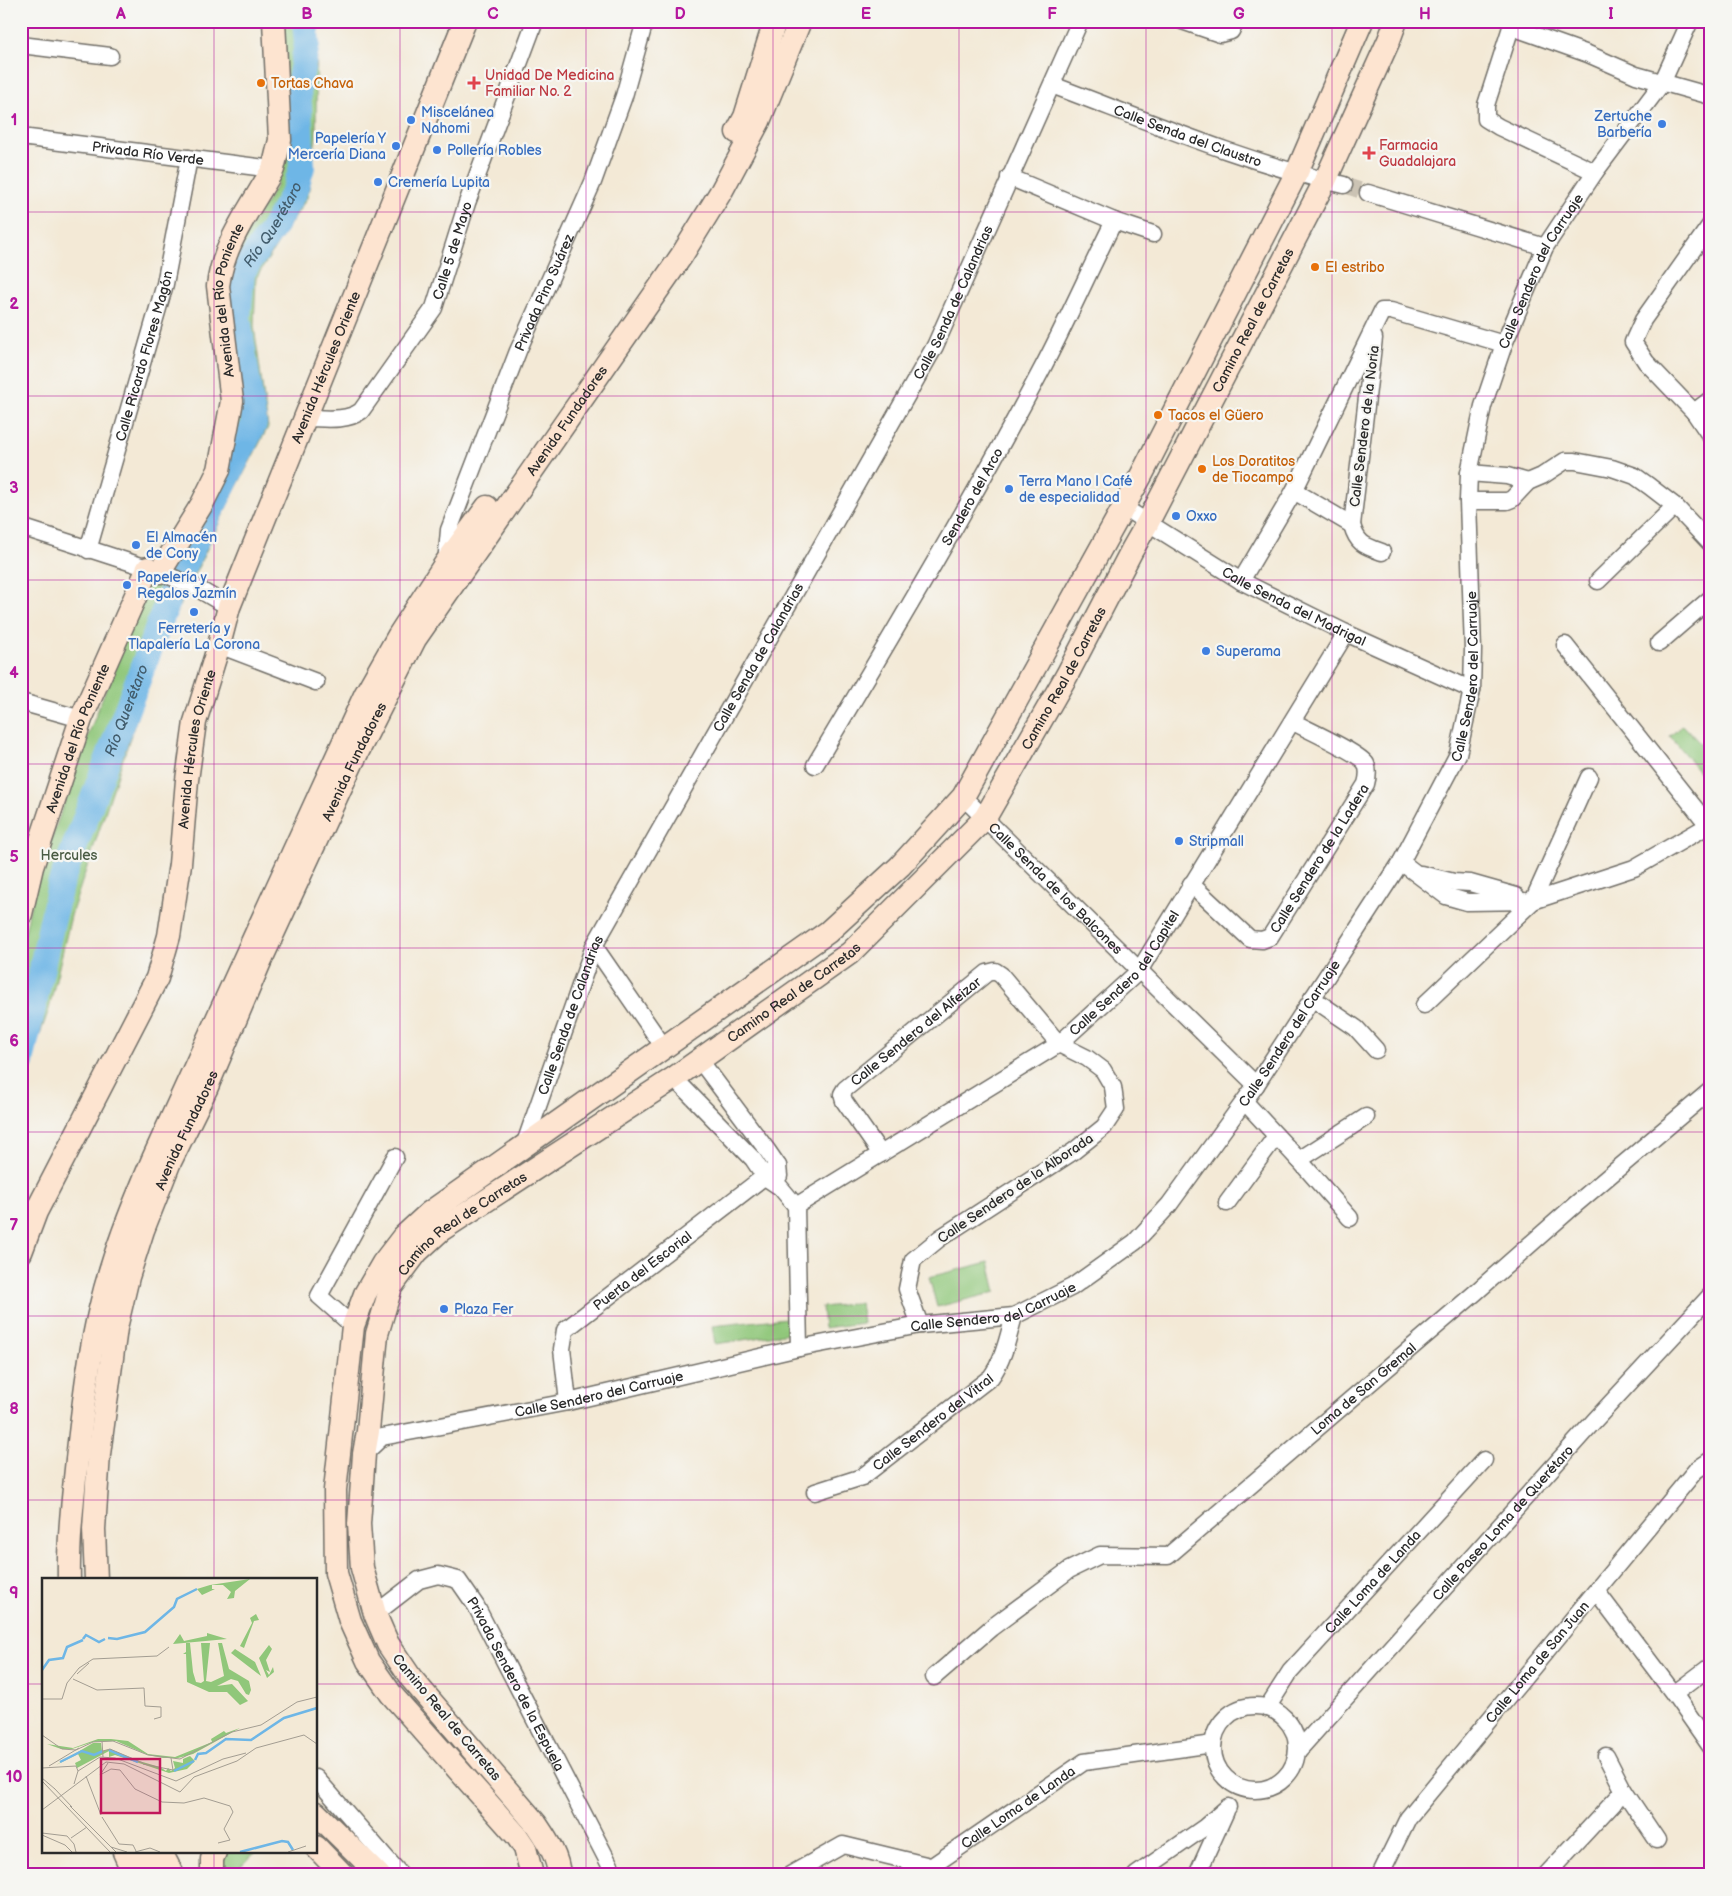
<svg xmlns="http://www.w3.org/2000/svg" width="1732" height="1896" viewBox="0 0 1732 1896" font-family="'Balsamiq Sans',sans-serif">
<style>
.green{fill:#90c77a;stroke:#5e7952}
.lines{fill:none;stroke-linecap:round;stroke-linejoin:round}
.river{stroke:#6eb6e6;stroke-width:26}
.street-tunnel{stroke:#cbc3b4;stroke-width:16;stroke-dasharray:16 8;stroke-linecap:butt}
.street-casing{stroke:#716e67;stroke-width:19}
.secondary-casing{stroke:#716e67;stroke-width:25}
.street{stroke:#fff;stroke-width:16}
.secondary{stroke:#fde4d0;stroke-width:22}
.grid{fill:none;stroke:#b5179e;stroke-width:1;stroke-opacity:0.55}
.food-dot{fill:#e8710a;stroke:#f6f6f2;stroke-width:2}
.health-dot{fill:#e0444e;stroke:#f6f6f2;stroke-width:2}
.shop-dot{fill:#3f7fe0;stroke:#f6f6f2;stroke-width:2}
.labels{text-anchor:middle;stroke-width:4.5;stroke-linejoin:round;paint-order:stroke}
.health-label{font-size:14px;fill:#be3a42;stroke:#f6f6f2;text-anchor:start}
.food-label{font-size:14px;fill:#c56008;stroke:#f6f6f2;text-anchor:start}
.shop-label{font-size:14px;fill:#366cbe;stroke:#f6f6f2;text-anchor:start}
.street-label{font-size:14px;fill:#2b2b2b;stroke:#f6f6f2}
.park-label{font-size:14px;fill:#495a43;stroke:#f6f6f2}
.water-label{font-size:15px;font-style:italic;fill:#425c6c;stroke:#f6f6f2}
.inset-river{fill:none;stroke:#6eb6e6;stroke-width:2.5}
.inset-road{fill:none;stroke:#a39d92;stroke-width:1}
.view{fill:#c2185b;fill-opacity:0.15;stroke:#c2185b;stroke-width:2.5}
.inset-edge{fill:none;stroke:#2b2b2b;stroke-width:2.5}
.neatline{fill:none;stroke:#b5179e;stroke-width:2}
.grid-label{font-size:16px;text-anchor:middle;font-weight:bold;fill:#b5179e}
</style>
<rect width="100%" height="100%" fill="#f6f6f2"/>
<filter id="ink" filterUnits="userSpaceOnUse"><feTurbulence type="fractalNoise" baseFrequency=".02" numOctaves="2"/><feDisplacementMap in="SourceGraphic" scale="10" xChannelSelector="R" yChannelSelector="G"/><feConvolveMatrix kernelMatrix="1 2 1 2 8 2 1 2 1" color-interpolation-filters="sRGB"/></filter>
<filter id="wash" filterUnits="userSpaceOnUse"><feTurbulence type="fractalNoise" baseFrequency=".0096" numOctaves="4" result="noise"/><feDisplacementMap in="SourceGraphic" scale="20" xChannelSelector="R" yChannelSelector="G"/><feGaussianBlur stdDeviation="1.12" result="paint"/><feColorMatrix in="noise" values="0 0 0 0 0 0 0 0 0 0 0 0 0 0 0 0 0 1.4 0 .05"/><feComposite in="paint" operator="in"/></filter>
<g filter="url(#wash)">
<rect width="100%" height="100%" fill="#f3e9d6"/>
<path class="green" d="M282,21H317L316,136L308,196L256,278L254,326L268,427L230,500L160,648L72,912L49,1009L21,1088V951L34,889L83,749L148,578L228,448V264L277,185Z
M1683,725L1711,755V786L1670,736Z
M989,1262L996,1292L937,1307L929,1277Z
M860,1303L863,1323L824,1328L822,1307Z
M787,1318L790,1333L715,1344L712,1326Z
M215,1852H256L231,1875H212Z"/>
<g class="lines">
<path class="river" id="s1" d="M21,1062L60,885L174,585L254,424L238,318L242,272L272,230L295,190L302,167L298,89L307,44L305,21"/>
</g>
</g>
<g filter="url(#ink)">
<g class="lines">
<path class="street-tunnel" d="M1344,185L1368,193"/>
<defs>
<g id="street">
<path d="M1182,21L1220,34L1231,31L1236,21"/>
<path d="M1513,21L1486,105V119L1499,127L1595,172"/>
<path d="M1512,27L1588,54L1636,75L1711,96"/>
<path d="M21,45L110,56"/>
<path id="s2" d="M1052,85C1148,121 1244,162 1344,185"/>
<path id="s3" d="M21,137L273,169"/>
<path d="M1009,177L1114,221L1153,234"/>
<path d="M1368,193L1545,247"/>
<path d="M1711,224L1643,320L1633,342L1646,362L1694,412L1711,437"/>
<path d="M1374,338L1352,525C1357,544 1365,546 1382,552"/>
<path d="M1694,412L1711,399"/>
<path id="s4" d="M305,418C323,418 346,422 361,411L434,308L467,203L535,21"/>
<path d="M1469,473L1507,476L1528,482"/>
<path d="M1294,491L1352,525"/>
<path d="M1468,501H1507L1512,499L1528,482L1542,476L1565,461H1575L1612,468L1635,476L1649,486L1675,506L1711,544"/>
<path id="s5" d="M1123,507L1241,581L1346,633L1472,690"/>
<path d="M21,527L160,572L195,587L229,607"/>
<path id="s6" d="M88,550L165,284L189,158"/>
<path id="s7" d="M446,564L449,530L518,351L593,182L624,96L645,21"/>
<path d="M1241,581L1294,491L1382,311H1391L1504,344"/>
<path d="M1598,581L1675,506"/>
<path d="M1659,643L1711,598"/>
<path d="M219,645L316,682"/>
<path d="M1565,645L1709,826"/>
<path d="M21,702L81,719"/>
<path id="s8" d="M815,765C893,634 972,502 1043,367C1068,319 1090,269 1114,221"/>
<path id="s9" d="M963,797L1256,1085"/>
<path d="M1401,862L1446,896L1467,902L1533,901L1634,868L1711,824"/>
<path d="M1421,874L1454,882L1470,883L1516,896"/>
<path id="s10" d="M1191,884L1250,939L1262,940L1270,937L1366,784C1368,777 1369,771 1366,764C1361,754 1306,729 1293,722"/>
<path d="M594,946L663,1046"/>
<path d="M1312,998L1356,1028L1376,1050"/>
<path d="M1424,1005L1533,901L1589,777"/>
<path d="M699,1059L767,1150L778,1166L779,1176"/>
<path d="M674,1078L753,1159L765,1177L780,1187L796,1206L799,1348"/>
<path d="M1245,1102L1299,1160L1366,1117"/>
<path id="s11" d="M524,1146L594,946L935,346L1080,21"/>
<path id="s12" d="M881,1154L844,1101L842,1094L845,1089L987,973L995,971L1001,975L1059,1044L1087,1058L1103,1070L1113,1087L1116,1109L1104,1127L1074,1151L940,1238L913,1260L907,1289L920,1325"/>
<path d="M1299,1160L1350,1218"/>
<path d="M1227,1203L1276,1136"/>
<path id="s13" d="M796,1206L1059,1044L1139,971L1346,633"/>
<path d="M353,1326L319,1296L395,1157"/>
<path id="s14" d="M568,1402L562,1349L565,1330L778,1166"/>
<path id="s15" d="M364,1454L382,1437L568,1402L799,1348L920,1325L1014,1316L1072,1287L1135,1242L1169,1205L1256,1085L1401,862L1458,754L1472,690L1473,650L1468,501L1469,473L1483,406L1504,344L1545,247L1595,172L1662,83L1690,21"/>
<path id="s16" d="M815,1492L862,1477L991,1377C1004,1359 1008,1337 1014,1316"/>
<path d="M1597,1592L1674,1694L1711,1747"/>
<path id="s17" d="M375,1614L419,1580L438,1575L458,1580L476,1606L615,1875"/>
<path id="s18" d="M934,1677L991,1628L1069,1570L1100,1555L1168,1556L1475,1293L1576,1204L1711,1090"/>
<path d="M1674,1694L1711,1666"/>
<circle cx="1255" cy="1748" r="42"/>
<path id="s19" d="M1267,1708L1290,1672L1484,1460"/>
<path id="s20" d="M1297,1752L1595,1420L1711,1295"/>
<path d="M1606,1756L1624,1791L1657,1840"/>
<path d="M316,1778L401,1875"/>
<path d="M790,1875L843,1845L930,1866"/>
<path id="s21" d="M919,1875L1084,1762L1213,1744"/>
<path d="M1136,1875L1205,1827L1228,1807"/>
<path d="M1197,1875L1226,1811"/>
<path id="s22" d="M1380,1875L1408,1818L1696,1470L1711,1460"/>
<path d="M1546,1875L1624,1791"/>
</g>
<g id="secondary">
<path d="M737,132L745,117L775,21"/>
<path id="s23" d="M160,572L202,504L219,470L232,401L218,286C223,243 252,206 273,169L280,140L274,21"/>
<path id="s24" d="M21,914L32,867L81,719L148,568"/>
<path id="s25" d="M21,1252L36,1212L157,978L169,936L180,864L187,780L195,722L219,645L229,607L465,21"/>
<path d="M69,1580C68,1540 73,1499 77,1459C83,1409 88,1358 100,1309C112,1257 132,1208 153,1159L365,695L399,635L445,564L487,507"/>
<path id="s26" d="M96,1580L94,1529L99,1454L116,1328L128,1277L143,1230L169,1164L206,1089L259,964L353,761L415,639L682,255L722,190L759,121L800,21"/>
<path d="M316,1813L379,1875"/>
<path d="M316,1847L343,1875"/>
<path d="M124,1852L134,1875"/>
<path d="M141,1852L152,1875"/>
<path d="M161,1852L173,1875"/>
<path d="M212,1875V1859L215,1852"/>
<path d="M532,1875L525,1848L517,1836L391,1694L368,1661L350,1621L336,1573L335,1490L353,1326L365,1294L383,1263L403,1237L429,1213L828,932L900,866L963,797L1142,474L1297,172L1362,21"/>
<path id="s27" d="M559,1875C558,1856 546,1839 536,1824L411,1678L388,1644L375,1614L362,1568L359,1524L364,1454L368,1431L377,1334L391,1287L417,1252L441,1230L674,1078L850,953L985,818L1067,675L1132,550L1148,522L1325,181L1389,40L1396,21"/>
</g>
</defs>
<use href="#street" class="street-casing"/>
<use href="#secondary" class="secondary-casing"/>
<use href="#street" class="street"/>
<use href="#secondary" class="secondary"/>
</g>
</g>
<path class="grid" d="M214,21V1580M400,21V1875M586,21V1875M773,21V1875M959,21V1875M1146,21V1875M1332,21V1875M1518,21V1875M21,212H1711M21,396H1711M21,580H1711M21,764H1711M21,948H1711M21,1132H1711M21,1316H1711M21,1500H1711M21,1684H44M316,1684H1711M214,1852V1875"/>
<g class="food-dot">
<circle cx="261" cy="83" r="5"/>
<circle cx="1315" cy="267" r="5"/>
<circle cx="1158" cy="415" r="5"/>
<circle cx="1202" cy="469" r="5"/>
</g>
<g class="health-dot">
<path d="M471.5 75.5h5v5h5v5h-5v5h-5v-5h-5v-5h5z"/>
<path d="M1366.5 145.5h5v5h5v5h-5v5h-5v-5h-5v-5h5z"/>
</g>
<g class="shop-dot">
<circle cx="411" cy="120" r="5"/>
<circle cx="1662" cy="124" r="5"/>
<circle cx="396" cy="146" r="5"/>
<circle cx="437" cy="150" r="5"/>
<circle cx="378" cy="182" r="5"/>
<circle cx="1009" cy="489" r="5"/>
<circle cx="1176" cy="516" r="5"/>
<circle cx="136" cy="545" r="5"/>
<circle cx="127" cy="585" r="5"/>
<circle cx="194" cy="612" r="5"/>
<circle cx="1206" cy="651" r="5"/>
<circle cx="1179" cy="841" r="5"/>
<circle cx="444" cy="1309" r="5"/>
</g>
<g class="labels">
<g class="health-label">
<text x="485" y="80">Unidad De Medicina<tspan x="485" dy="16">Familiar No. 2</tspan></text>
<text x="1379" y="150">Farmacia<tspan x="1379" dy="16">Guadalajara</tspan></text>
</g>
<g class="food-label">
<text x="271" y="88">Tortas Chava</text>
<text x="1325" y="272">El estribo</text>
<text x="1168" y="420">Tacos el Güero</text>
<text x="1212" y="466">Los Doratitos<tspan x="1212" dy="16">de Tiocampo</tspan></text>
</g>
<g class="shop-label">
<text x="421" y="117">Miscelánea<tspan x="421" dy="16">Nahomi</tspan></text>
<text x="1652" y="121" text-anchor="end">Zertuche<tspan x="1652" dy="16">Barbería</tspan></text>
<text x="386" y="143" text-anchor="end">Papelería Y<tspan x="386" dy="16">Mercería Diana</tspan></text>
<text x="447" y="155">Pollería Robles</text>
<text x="388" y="187">Cremería Lupita</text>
<text x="1019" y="486">Terra Mano l Café<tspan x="1019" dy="16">de especialidad</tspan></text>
<text x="1186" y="521">Oxxo</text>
<text x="146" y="542">El Almacén<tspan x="146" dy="16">de Cony</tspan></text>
<text x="137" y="582">Papelería y<tspan x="137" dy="16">Regalos Jazmín</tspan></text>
<text x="194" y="633" text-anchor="middle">Ferretería y<tspan x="194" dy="16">Tlapalería La Corona</tspan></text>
<text x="1216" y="656">Superama</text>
<text x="1189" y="846">Stripmall</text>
<text x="454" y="1314">Plaza Fer</text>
</g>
<g class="street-label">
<text dy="5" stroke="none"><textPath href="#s2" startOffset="145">Calle Senda del Claustro</textPath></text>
<text dy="5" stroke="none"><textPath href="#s3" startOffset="128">Privada Río Verde</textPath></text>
<text dy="5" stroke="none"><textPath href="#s4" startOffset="244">Calle 5 de Mayo</textPath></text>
<text dy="5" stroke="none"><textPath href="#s15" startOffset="1896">Calle Sendero del Carruaje</textPath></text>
<text dy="5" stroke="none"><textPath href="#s7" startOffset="290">Privada Pino Suárez</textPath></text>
<text dy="5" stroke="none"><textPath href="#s23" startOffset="291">Avenida del Río Poniente</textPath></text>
<text dy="5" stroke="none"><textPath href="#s11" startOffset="949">Calle Senda de Calandrias</textPath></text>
<text dy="5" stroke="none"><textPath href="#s27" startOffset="1981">Camino Real de Carretas</textPath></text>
<text dy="5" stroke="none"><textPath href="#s6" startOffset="202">Calle Ricardo Flores Magón</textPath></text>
<text dy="5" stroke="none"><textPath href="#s25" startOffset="944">Avenida Hércules Oriente</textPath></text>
<text dy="5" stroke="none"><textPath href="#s26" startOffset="1272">Avenida Fundadores</textPath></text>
<text transform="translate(1364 426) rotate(-83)" y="5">Calle Sendero de la Noria</text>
<text dy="5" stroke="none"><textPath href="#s8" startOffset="311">Sendero del Arco</textPath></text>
<text dy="5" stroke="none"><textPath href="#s5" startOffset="198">Calle Senda del Madrigal</textPath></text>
<text dy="5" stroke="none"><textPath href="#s11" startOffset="544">Calle Senda de Calandrias</textPath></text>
<text dy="5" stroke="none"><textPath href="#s15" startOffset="1476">Calle Sendero del Carruaje</textPath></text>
<text dy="5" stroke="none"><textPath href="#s27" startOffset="1576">Camino Real de Carretas</textPath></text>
<text dy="5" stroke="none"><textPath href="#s24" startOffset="185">Avenida del Río Poniente</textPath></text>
<text dy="5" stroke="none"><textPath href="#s25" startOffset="539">Avenida Hércules Oriente</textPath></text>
<text dy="5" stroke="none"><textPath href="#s26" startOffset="869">Avenida Fundadores</textPath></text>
<text dy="5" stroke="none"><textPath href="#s10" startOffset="194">Calle Sendero de la Ladera</textPath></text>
<text dy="5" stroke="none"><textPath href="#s9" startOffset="130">Calle Senda de los Balcones</textPath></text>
<text dy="5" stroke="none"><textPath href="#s13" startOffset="406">Calle Sendero del Capitel</textPath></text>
<text dy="5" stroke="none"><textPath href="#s27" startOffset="1156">Camino Real de Carretas</textPath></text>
<text dy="5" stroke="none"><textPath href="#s11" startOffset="139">Calle Senda de Calandrias</textPath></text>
<text dy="5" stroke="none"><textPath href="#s12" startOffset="169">Calle Sendero del Alfeizar</textPath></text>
<text dy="5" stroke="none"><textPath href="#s15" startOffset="1071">Calle Sendero del Carruaje</textPath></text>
<text dy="5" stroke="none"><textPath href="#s26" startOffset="464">Avenida Fundadores</textPath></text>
<text transform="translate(1015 1188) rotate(-34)" y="5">Calle Sendero de la Alborada</text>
<text dy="5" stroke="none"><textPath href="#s27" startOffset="751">Camino Real de Carretas</textPath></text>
<text dy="5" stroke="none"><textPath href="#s14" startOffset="170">Puerta del Escorial</textPath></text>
<text dy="5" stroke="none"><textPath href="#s15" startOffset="651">Calle Sendero del Carruaje</textPath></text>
<text dy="5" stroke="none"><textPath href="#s18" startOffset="532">Loma de San Gremal</textPath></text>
<text dy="5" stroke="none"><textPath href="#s15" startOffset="246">Calle Sendero del Carruaje</textPath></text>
<text dy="5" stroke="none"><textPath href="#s16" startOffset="139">Calle Sendero del Vitral</textPath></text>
<text dy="5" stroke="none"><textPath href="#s20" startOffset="308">Calle Paseo Loma de Querétaro</textPath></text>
<text dy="5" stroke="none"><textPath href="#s19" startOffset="165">Calle Loma de Landa</textPath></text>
<text dy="5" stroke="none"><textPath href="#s22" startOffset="266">Calle Loma de San Juan</textPath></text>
<text dy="5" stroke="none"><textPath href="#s17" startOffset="215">Privada Sendero de la Espuela</textPath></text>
<text transform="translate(447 1717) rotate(50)" y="5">Camino Real de Carretas</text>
<text dy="5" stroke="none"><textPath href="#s21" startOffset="120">Calle Loma de Landa</textPath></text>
</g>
<g class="park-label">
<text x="69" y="860">Hercules</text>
</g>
<g class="water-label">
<text dy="5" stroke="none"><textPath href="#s1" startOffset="892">Río Querétaro</textPath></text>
<text dy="5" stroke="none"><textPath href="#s1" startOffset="368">Río Querétaro</textPath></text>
</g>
</g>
<g transform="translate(42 1578)">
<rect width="275" height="275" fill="#f3e9d6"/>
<path d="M208,1L193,13L192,20L185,21L189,14L181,7H170V11H173L160,17L155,11L168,7ZM214,36L217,42L212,43L202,70L198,68L210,45L208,40ZM165,55L185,61L131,66L138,56L142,63L165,58ZM144,65H148L151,94L154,104L159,105L162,103L159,65H168L164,103L169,104L182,98L176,65H180L187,91L207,103L209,112L207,117L204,116L196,103L189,101L175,108L190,106L206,123L198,127L185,114H167L145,104L144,76H141L144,74ZM227,67L230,71L224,82L228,94L224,92L227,97L231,89L232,94L225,100L217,80ZM193,71L213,84L219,98L189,75ZM198,150L151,176L136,180H121L106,177L74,163L51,164L30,171H19L5,166L31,170L56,161H69L86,163L106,176L133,179L170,164L169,161L182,153L184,155ZM51,165H59L60,173L69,171L76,177L118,189L124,193L126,190L129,193L133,190L131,183L141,185V181L148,178L153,183L145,191L127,195L73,177L67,179V173L35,190L33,185L39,182L36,176L14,187Z" fill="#90c77a"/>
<path class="inset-river" d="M66,60L75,61L103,54L132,29L135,21L155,11M41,61L44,57L57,64L63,61M0,92L7,82L21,80L25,69L41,62M67,172L96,184M153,182L156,176L164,175L184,161L209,162L242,140L275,130M18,184L40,173L52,177L61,173M132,193L152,183M198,274L240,263L246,264L251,272"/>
<path class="inset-road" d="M35,96L47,85M31,101L55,112L102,110L103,128L119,129V139L112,141M0,121H20L25,105L37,90L51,81L115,78L127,69M0,157L20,171L34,172L51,164L71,163L106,177L138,181L190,154L219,147L255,124L275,119M60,163L61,179M61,173L68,171L101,185M66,185L58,197L69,191L78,192L93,211L120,224L142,225L162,220L188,228L191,234L182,251L188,262L176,265M101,186L131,192L129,180M7,188L37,170M0,190L34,188L36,193L32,206M36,193L58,179L73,180L134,203L181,181L204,175M44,198L59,237M0,200L13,211M1,204L68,274M12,210L30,229M28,228L74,274M0,232L64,184L82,186L138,214L152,199L195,183L214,170L262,157L275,166M60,239L77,266L91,267L94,273M0,255L25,258L32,266L34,274M0,257L23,267L30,274M29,260L45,249M69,269L85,274M93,274L108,270L118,274M246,274L264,268"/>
<path class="view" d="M59,181H118V235H59Z"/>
<rect width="275" height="275" class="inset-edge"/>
</g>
<rect width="1732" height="1896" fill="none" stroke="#f6f6f2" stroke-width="55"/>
<rect x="28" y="28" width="1676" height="1840" class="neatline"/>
<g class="grid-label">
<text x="121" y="19">A</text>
<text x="307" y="19">B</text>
<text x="493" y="19">C</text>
<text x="680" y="19">D</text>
<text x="866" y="19">E</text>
<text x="1052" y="19">F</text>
<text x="1239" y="19">G</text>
<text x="1425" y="19">H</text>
<text x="1611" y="19">I</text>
<text x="14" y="125">1</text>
<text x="14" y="309">2</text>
<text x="14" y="493">3</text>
<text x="14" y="678">4</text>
<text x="14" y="862">5</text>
<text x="14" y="1046">6</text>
<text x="14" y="1230">7</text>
<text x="14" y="1414">8</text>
<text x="14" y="1598">9</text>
<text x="14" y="1782">10</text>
</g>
</svg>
